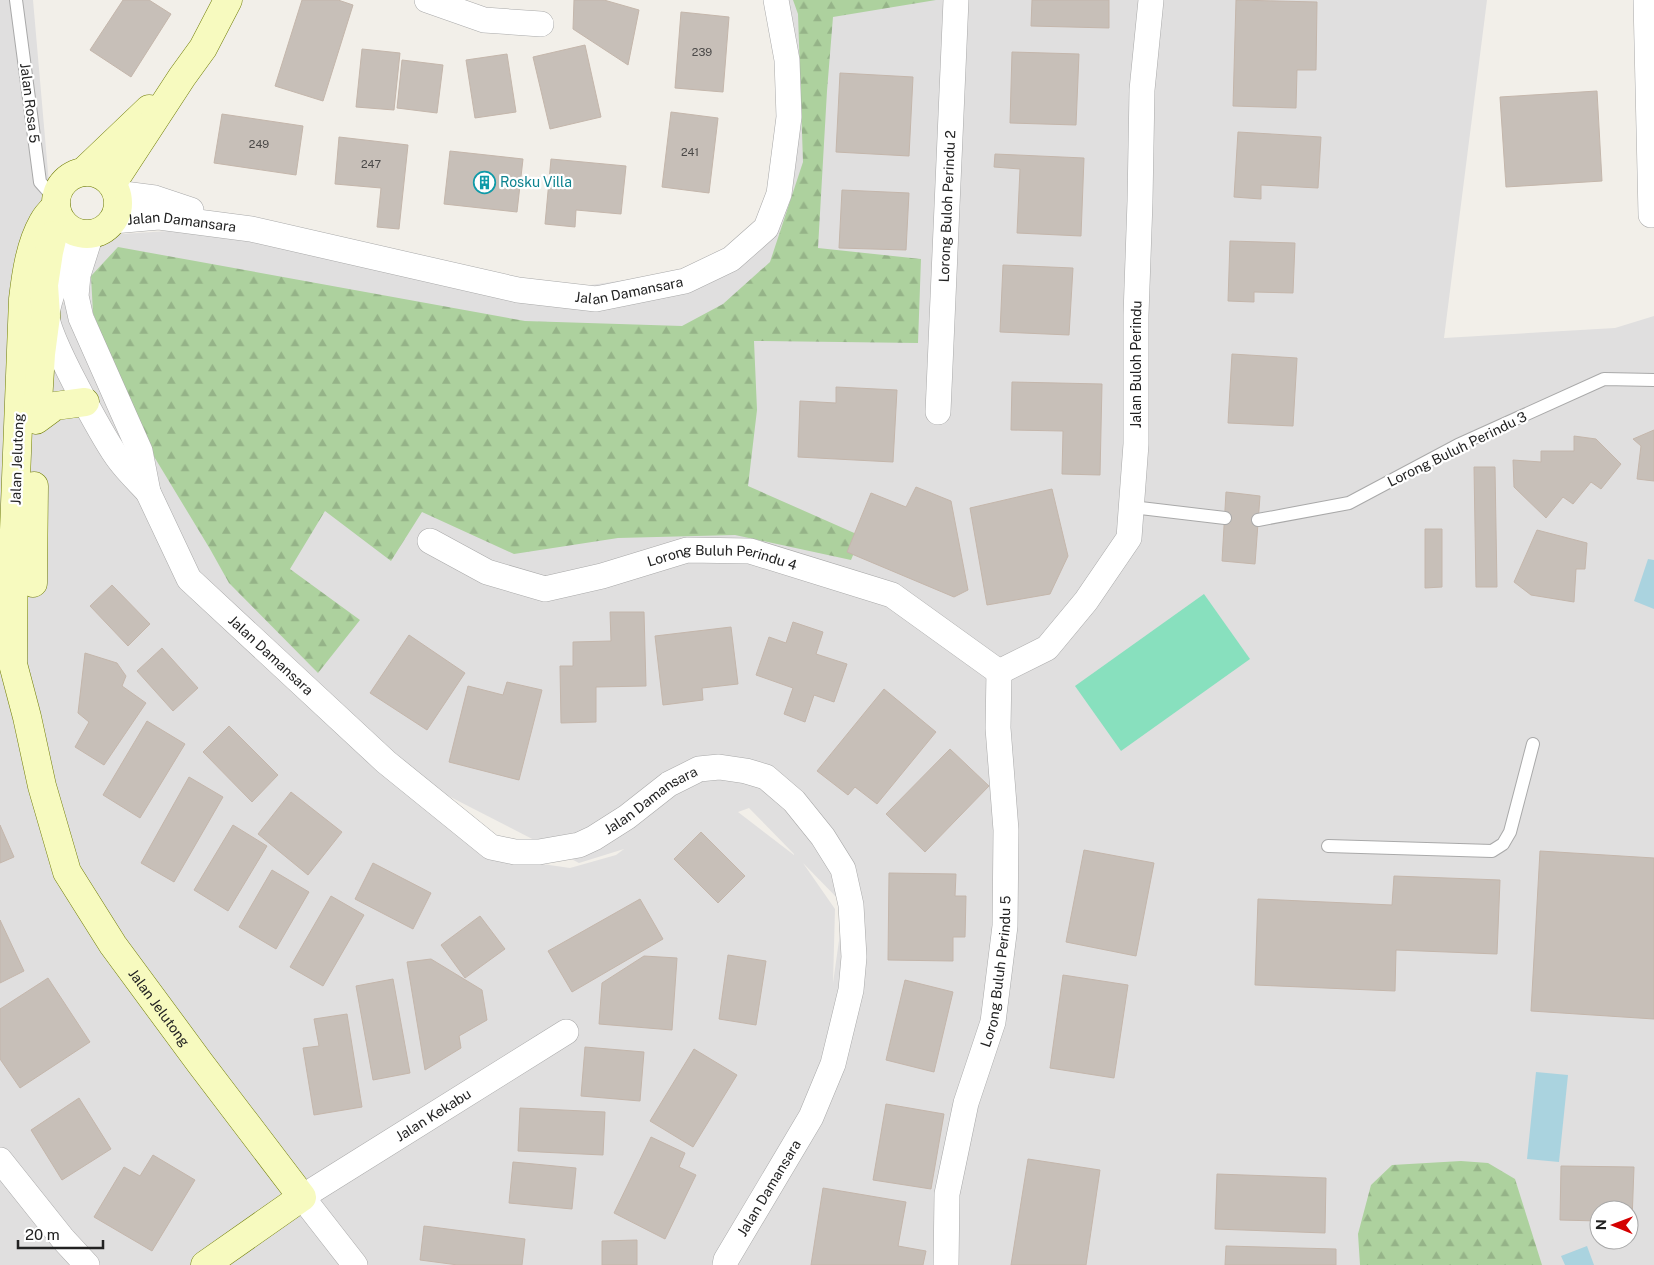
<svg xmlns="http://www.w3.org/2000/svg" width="1654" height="1265" viewBox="0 0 1654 1265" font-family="'Public Sans',sans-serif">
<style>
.residential{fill:#e0dfdf;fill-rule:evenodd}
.forest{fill:url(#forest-firs)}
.pitch{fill:#88e0be}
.water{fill:#aad3df}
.building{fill:#c7bfb8;stroke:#c4b6ab}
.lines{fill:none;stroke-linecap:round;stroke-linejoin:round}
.lane-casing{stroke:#a9a9a9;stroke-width:14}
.street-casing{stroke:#a9a9a9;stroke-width:26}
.secondary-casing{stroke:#707d05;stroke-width:29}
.lane{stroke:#fff;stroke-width:12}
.street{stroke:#fff;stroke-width:25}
.secondary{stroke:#f7fabf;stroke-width:28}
.labels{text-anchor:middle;stroke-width:4.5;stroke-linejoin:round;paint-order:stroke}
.number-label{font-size:11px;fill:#4b4948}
.street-label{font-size:14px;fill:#222;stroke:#fff}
.culture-label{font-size:14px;fill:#0d838f;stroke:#fff;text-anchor:start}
</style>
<defs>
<pattern id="forest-firs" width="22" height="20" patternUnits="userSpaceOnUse" patternTransform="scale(1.25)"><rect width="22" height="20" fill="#add19e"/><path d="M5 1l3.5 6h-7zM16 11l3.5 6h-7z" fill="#95b388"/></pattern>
</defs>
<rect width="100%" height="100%" fill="#f2efe9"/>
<path class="residential" d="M0,0H33L50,195L28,223L63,303L106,235L199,229L522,295L736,264L783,198L780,0H1487L1444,338L1615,328L1654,316V1265H0ZM194,583L390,766L579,863L624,849L616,855L570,868L487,856L185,587ZM749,808L794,854V855L738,812ZM803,863L844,905L833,983L835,909ZM1599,1210H1629V1240H1599Z"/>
<path class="forest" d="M793,0H936L833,17L827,91L818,248L921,259L918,343L754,341L757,410L748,486L861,536L851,560L735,535L618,538L514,554L422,512L391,561L325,511L290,569L360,620L318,673L229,583L210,549L141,435L93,313L91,276L118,247L525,321L682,326L723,304L770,262L803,162L798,14Z
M1461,1161L1488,1163L1515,1179L1542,1265H1360L1358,1234L1371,1185L1392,1165Z"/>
<path class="pitch" d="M1204,594L1250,659L1121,751L1075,686Z"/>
<path class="water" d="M1648,559L1654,560V609L1634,601Z
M1536,1072L1568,1075L1559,1162L1527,1159Z
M1587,1246L1594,1265H1565L1561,1256Z"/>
<path class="building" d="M123,0H149L171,14L131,77L90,50Z
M302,0H338L353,5L323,101L275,86Z
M574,0H604L639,10L628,65L573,29Z
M1032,0H1109V28L1031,26Z
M1236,0L1317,2L1316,70H1297L1296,108L1233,106Z
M681,12L729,17L723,92L675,88Z
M585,45L601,117L550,129L533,57Z
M362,49L400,53L394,110L356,107Z
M1012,52L1079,54L1076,125L1010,123Z
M507,54L516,112L475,118L466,60Z
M402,60L443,65L437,113L397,108Z
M840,73L913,77L909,156L836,152Z
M1597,91L1602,181L1506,187L1500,97Z
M671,112L718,118L709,193L662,187Z
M222,114L303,126L296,175L214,163Z
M1238,132L1321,137L1318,188L1261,185V199L1234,197Z
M339,137L408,145L399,229L377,227L381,188L335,184Z
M450,151L523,159L517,212L444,204Z
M995,154L1084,158L1081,236L1017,233L1020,169L994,167Z
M551,159L626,166L621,214L576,210L575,227L545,224Z
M842,190L909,193L906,250L839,248Z
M1230,241L1295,243L1293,293L1254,292V302L1228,301Z
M1003,265L1073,268L1069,335L1000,332Z
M1232,354L1297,358L1293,426L1228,423Z
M1012,382L1102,384L1100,475L1062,474L1063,431L1011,430Z
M836,387L897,390L893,462L798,457L800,401L836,403Z
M1654,430V481L1637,479L1641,446L1633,439Z
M1574,436L1596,439L1621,464L1601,489L1591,482L1573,504L1563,497L1546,518L1514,487L1513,460L1541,462V451H1574Z
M1474,467H1495L1497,587H1476Z
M916,487L951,501L968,590L954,597L847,552L871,493L906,507Z
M1052,489L1068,556L1050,594L987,605L970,508Z
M1226,492L1260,496L1255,564L1222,561Z
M1425,529H1442V587L1425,588Z
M1537,530L1587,543L1585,569H1576L1574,602L1531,595L1514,582Z
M112,585L150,624L128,646L90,606Z
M610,612H644L646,686L596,687V722L561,723L560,666H573V642L611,641Z
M793,622L823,632L816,654L847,664L834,702L814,695L805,722L784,714L793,688L756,675L769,637L786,643Z
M731,627L738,684L702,688L703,700L663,705L655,636Z
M409,635L465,673L427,730L370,693Z
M162,648L198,688L173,711L137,671Z
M85,653L117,663L126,676L122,686L146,703L104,765L75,747L89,722L78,713Z
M507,682L542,690L519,780L449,762L468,686L503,695Z
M884,689L936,732L877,804L855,787L848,795L817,771Z
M147,721L185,744L140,818L103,795Z
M229,726L278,775L252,802L203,752Z
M950,749L989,786L925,852L886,814Z
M189,777L223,797L174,882L141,863Z
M291,792L342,832L308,875L258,834Z
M0,825L14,857L0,863Z
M233,825L267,846L228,911L194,890Z
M701,832L745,876L718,903L674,859Z
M1084,850L1154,863L1136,956L1066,942Z
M1540,851L1654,858V1019L1531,1011Z
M373,863L431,893L413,929L355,899Z
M272,870L309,892L276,949L239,927Z
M889,873L956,874L955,896H966L965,937H953V961L888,960Z
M1394,876L1500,880L1497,954L1396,950L1395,991L1255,985L1258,899L1392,905Z
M331,896L364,915L323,986L290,967Z
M640,899L663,939L572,992L548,951Z
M480,916L505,949L465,978L441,945Z
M0,920L24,971L0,983Z
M728,955L766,961L756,1025L719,1019Z
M644,956L677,958L672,1030L599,1024L602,983Z
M431,959L482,990L487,1020L459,1036L461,1048L425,1070L407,962Z
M1063,975L1128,985L1114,1078L1050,1068Z
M48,978L90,1042L20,1088L0,1059V1009Z
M393,979L410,1073L373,1080L356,986Z
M905,980L953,992L934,1072L886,1060Z
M347,1014L362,1107L314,1115L303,1048L319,1046L314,1019Z
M585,1047L644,1052L640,1101L581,1096Z
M694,1049L737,1075L693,1147L650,1121Z
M79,1098L111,1149L62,1180L31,1130Z
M886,1104L944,1114L931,1189L873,1180Z
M520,1108L605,1112L603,1155L518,1151Z
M651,1137L685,1153L679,1167L696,1175L665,1239L614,1213Z
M153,1155L195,1180L152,1251L94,1217L124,1167L140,1176Z
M1028,1159L1100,1170L1086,1265H1011Z
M513,1162L576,1168L572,1209L509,1203Z
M1561,1166L1634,1167L1632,1221H1629V1210H1599V1221L1560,1220Z
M1217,1174L1326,1178L1325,1233L1215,1229Z
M823,1188L906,1202L898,1246L926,1251L923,1265H811Z
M424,1226L525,1239L522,1265H458L420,1260Z
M637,1240V1265H602V1241Z
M1226,1246L1336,1249V1265H1225Z"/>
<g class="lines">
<defs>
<path id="lane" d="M16,0L40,182L56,200
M1132,507L1225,518
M1258,520L1349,503L1458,445L1604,379L1654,380
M1328,846L1492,851L1503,844L1510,832L1533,744"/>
<g id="street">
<path d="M427,0L484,20L541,24"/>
<path d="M1646,0L1651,215"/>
<path d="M116,193L155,198L191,210"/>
<path id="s1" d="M113,221L159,217L251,229L518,290L596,299L685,281L731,259L766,228L779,194L789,117L787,60L776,0"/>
<path id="s2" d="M91,234L78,275L76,296L81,318L140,451L148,492L189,579L386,762L491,847L515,852H539L579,845L594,838L627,817L669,784L699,769L719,767L746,771L766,777L794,801L823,837L843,869L851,905L854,957L851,990L833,1064L811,1117L726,1260L725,1265"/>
<path d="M76,239C66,259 50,292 47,314C44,332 104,438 117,457C126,470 138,481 148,492"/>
<path id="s3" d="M938,412L956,0"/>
<path id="s4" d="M430,541L487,572L545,589L602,576L687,550L750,551L892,595L999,672"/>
<path id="s5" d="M999,672L1047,648L1086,601L1129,538L1136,444V315L1140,201L1142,90L1151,0"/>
<path d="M0,1160L63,1239L87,1265"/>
<path id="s6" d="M355,1265L302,1197L566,1032"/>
<path id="s7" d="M946,1265L947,1194L966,1103L993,1022L1005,926L1006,830L998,728L999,672"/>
</g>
<g id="secondary">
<circle cx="87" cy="203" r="31"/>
<path d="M83,172L149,109"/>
<path d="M112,184L182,77L203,48L228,0"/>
<path id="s8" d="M56,206C51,211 46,216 43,222C30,245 26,273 23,299L14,530L13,664L27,717L42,786L67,872L113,945L200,1063L302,1197L205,1265"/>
<path d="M37,418L41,354L46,316L44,285L49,252L53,235"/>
<path d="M36,420L55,406L85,402"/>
<path d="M33,583L34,486"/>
</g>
</defs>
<use href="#lane" class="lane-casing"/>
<use href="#street" class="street-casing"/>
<use href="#secondary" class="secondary-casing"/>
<use href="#lane" class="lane"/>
<use href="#street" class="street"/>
<use href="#secondary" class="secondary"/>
</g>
<defs>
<symbol id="building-ring" viewBox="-11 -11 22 22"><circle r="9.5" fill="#fff" stroke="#0f9aa8" stroke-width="1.5"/><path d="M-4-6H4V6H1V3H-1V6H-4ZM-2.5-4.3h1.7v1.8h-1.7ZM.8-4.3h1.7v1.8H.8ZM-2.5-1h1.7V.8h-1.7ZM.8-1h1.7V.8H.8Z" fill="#0f9aa8"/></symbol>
</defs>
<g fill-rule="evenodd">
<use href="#building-ring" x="472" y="170" width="25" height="25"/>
</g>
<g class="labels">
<g class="number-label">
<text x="702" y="56">239</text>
<text x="259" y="148">249</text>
<text x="690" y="156">241</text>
<text x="371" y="168">247</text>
</g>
<g class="street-label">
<text transform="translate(30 103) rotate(83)" y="5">Jalan Rosa 5</text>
<text dy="5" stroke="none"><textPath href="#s3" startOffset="206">Lorong Buloh Perindu 2</textPath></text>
<text dy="5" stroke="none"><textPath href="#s1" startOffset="69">Jalan Damansara</textPath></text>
<text dy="5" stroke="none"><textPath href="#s1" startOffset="525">Jalan Damansara</textPath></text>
<text dy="5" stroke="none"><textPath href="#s5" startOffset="365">Jalan Buloh Perindu</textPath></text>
<text transform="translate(1457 449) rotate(-26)" y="5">Lorong Buluh Perindu 3</text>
<text transform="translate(17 459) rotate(-88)" y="5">Jalan Jelutong</text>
<text dy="5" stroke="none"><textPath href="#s4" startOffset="308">Lorong Buluh Perindu 4</textPath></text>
<text dy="5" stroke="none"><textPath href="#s2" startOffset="482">Jalan Damansara</textPath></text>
<text dy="5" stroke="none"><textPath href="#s2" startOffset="948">Jalan Damansara</textPath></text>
<text dy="5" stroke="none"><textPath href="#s7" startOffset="300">Lorong Buluh Perindu 5</textPath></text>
<text dy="5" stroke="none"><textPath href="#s8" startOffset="845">Jalan Jelutong</textPath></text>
<text dy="5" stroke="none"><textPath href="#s6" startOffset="241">Jalan Kekabu</textPath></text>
<text transform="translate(769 1188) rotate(-59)" y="5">Jalan Damansara</text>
</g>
<g class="culture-label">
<text x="500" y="187">Rosku Villa</text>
</g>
</g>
<g transform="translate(1614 1225) rotate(271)"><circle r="24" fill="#ffffff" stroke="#a7a7a7"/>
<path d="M0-4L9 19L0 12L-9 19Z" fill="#d40000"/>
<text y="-8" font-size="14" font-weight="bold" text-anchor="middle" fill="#222222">N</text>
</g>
<path d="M18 1240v8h85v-8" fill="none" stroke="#222222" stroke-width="2.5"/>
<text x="25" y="1240" font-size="15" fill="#222222" stroke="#ffffff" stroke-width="4" paint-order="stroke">20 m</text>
</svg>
